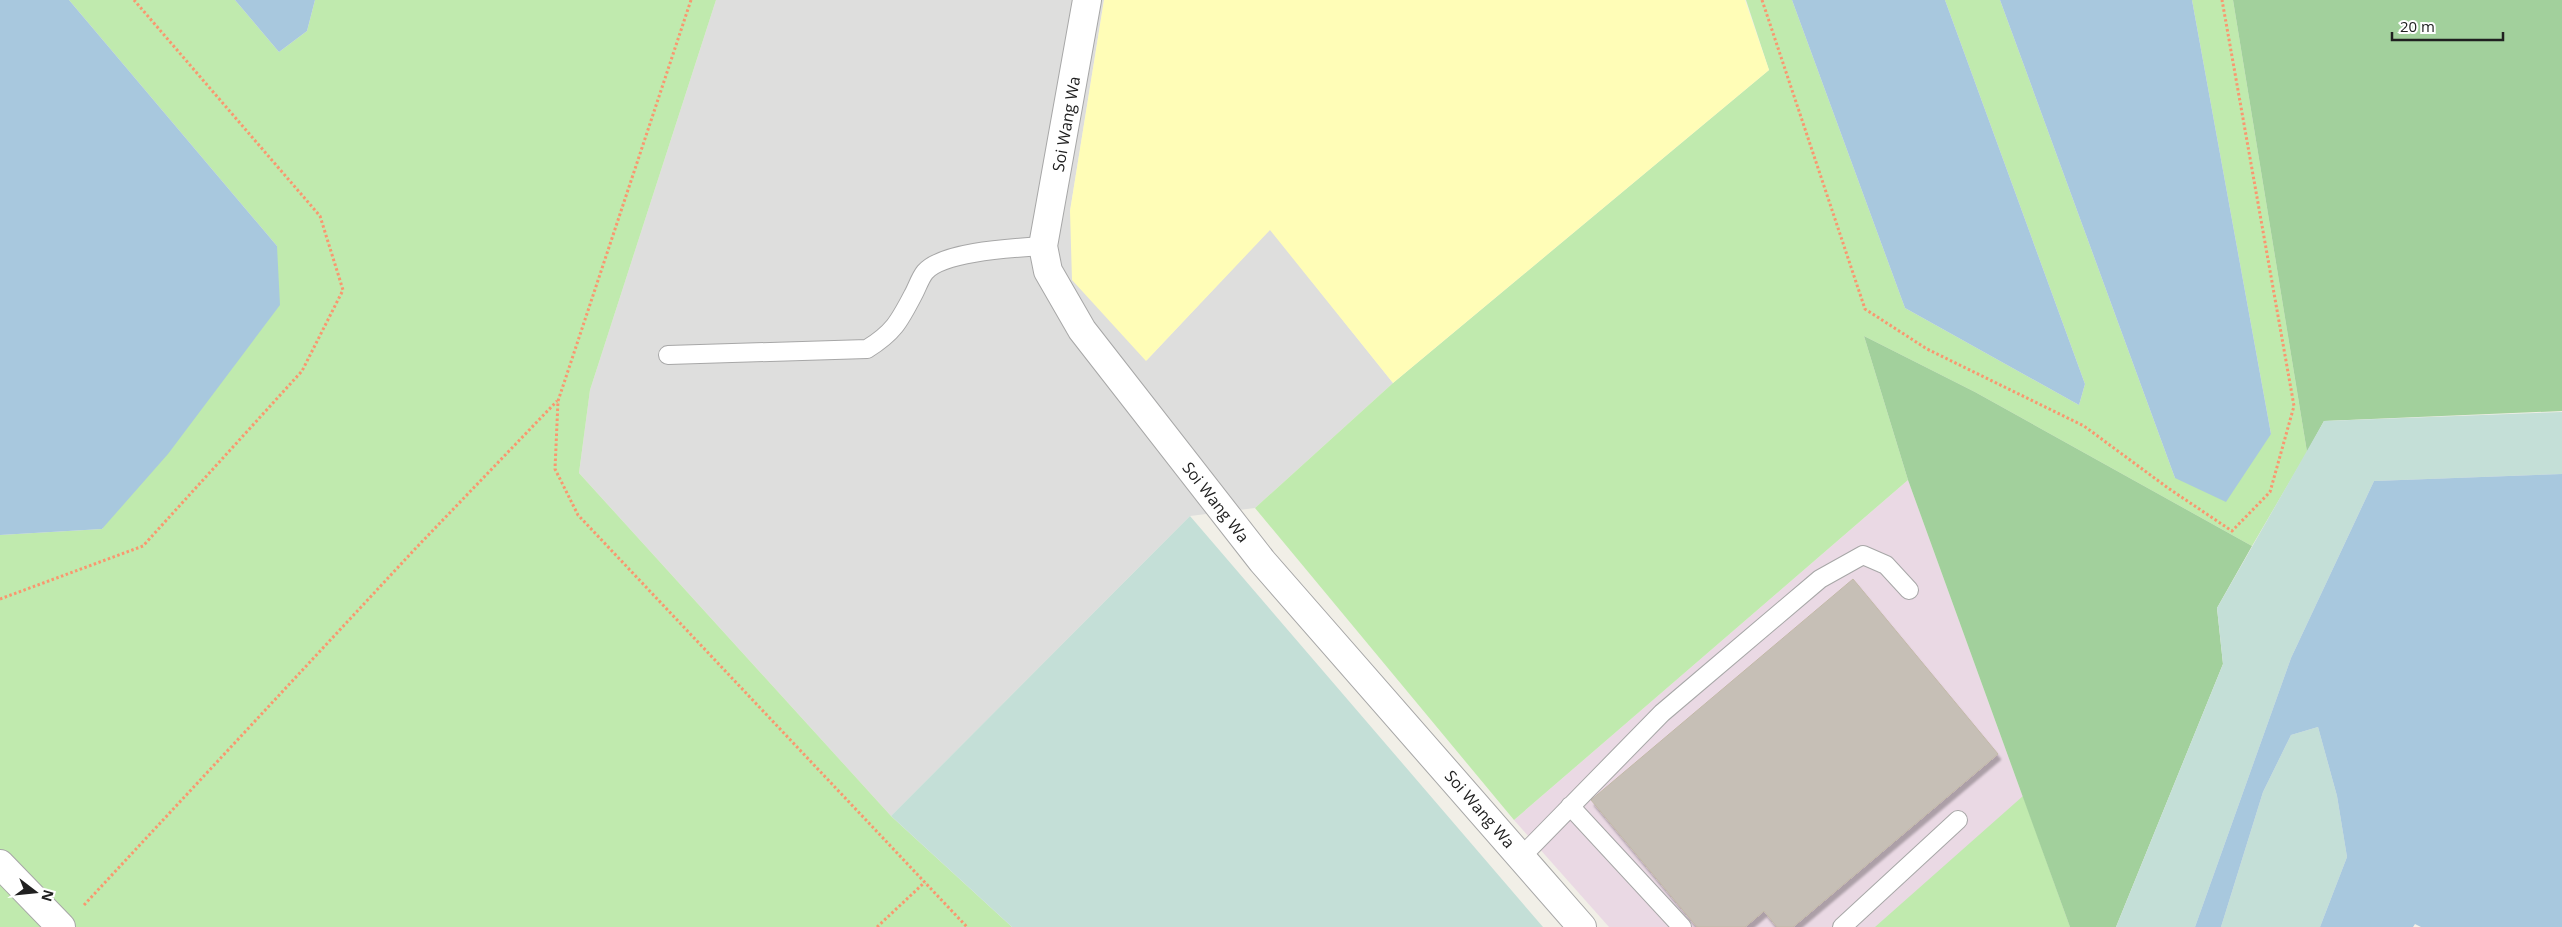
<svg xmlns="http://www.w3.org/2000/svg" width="2562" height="927" viewBox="0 0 2562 927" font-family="'Open Sans',sans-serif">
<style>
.residential{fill:#dededd}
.industrial{fill:#ead9e4}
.grass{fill:#c0eaae}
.forest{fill:#a2d09c}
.wetland{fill:#c4dfd7}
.sand{fill:#fffdb7}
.water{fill:#a8c8de}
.building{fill:#c6bfb6;stroke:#c3b9a9;filter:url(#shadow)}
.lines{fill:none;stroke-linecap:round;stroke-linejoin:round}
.lane-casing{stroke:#a7a7a7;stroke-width:20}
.street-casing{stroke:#a7a7a7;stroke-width:30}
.path{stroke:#f9976f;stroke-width:3;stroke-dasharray:2.5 2.5;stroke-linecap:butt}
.lane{stroke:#fff;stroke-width:18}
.street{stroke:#fff;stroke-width:28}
.labels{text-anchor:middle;stroke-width:4;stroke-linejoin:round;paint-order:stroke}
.street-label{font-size:16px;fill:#202020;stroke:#fff}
</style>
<defs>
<filter id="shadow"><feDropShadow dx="3" dy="5.5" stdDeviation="1" flood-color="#0004"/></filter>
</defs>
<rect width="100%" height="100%" fill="#f1efe7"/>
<path class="residential" d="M716,0H1104L1070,211L1147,360L1270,229L1393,383L1255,508L1190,516L891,816L579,473L590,390Z"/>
<path class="industrial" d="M1908,480L2070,927H1609L1514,820Z"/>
<path class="grass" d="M69,0H235L279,52L307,31L315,0H716L590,390L579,473L891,816L1012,927H0V535L102,529L277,246Z
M1746,0H1792L1905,308L2079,405L2085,384L1945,0H2000L2175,478L2271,434L2192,0H2233L2307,452L2252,546L1975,392L1864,336L1908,480L1514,820L1255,508L1393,383L1769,70Z
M2023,796L2070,927H1875Z"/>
<path class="forest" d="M2233,0H2562V411L2324,421L2307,452Z
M1864,336L1975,392L2252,546L2217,608L2223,664L2116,927H2070L1908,480Z"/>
<path class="wetland" d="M2562,412V474L2374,481L2291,658L2195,927H2116L2223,664L2217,608L2324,421Z
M1190,516L1543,927H1012L891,816Z
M2318,727L2337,796L2347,857L2320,927H2221L2263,792L2291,735Z"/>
<path class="sand" d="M1104,0H1745L1769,70L1393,383L1270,230L1146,361L1072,280L1070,211Z"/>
<path class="water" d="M0,0H69L277,246L280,305L168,454L102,529L0,535Z
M235,0H315L307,31L279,52Z
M1792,0H1945L2085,384L2079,405L1905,308Z
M2000,0H2192L2271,434L2226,502L2175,478Z
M2562,474V927H2421L2415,924L2413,927H2320L2347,857L2337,796L2318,727L2291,735L2263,792L2221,927H2195L2291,658L2374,481Z"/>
<path class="building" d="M1853,579L1998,754L1793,927H1777L1764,911L1745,927H1697L1591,800Z"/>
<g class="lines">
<defs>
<path id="lane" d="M668,355L867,349C893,333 899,322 913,295C917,288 920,278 925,272C943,251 1016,248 1043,246
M1570,806L1682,927
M1522,856L1662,713L1820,579L1863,555L1886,565L1909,590
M1842,927L1958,820"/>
<path id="street" d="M1087,0L1043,246L1048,271L1082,330L1262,561L1582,927
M0,864L61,927"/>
</defs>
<use href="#lane" class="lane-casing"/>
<use href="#street" class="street-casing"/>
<path class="path" d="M691,0L558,401L555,469L578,515L967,927
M1762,0L1865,309L1927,349L2084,426L2168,488L2232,531L2270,492L2294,406L2222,0
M0,599L143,546L302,371L343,290L320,216L134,0
M84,905L415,549L557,401
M877,927L925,882"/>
<use href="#lane" class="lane"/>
<use href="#street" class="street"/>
</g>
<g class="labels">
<g class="street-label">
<text transform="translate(1066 124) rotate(-80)" y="6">Soi Wang Wa</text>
<text transform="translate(1216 502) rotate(52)" y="6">Soi Wang Wa</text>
<text transform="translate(1480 809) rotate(49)" y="6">Soi Wang Wa</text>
</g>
</g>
<g transform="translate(35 892) rotate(106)" stroke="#ffffff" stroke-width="4" paint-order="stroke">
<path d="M0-4L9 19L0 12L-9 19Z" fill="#202020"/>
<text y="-8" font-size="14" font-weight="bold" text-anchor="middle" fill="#202020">N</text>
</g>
<path d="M2392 32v8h111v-8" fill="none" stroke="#202020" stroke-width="2.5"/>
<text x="2400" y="32" font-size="15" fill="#202020" stroke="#ffffff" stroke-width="4" paint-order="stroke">20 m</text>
</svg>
